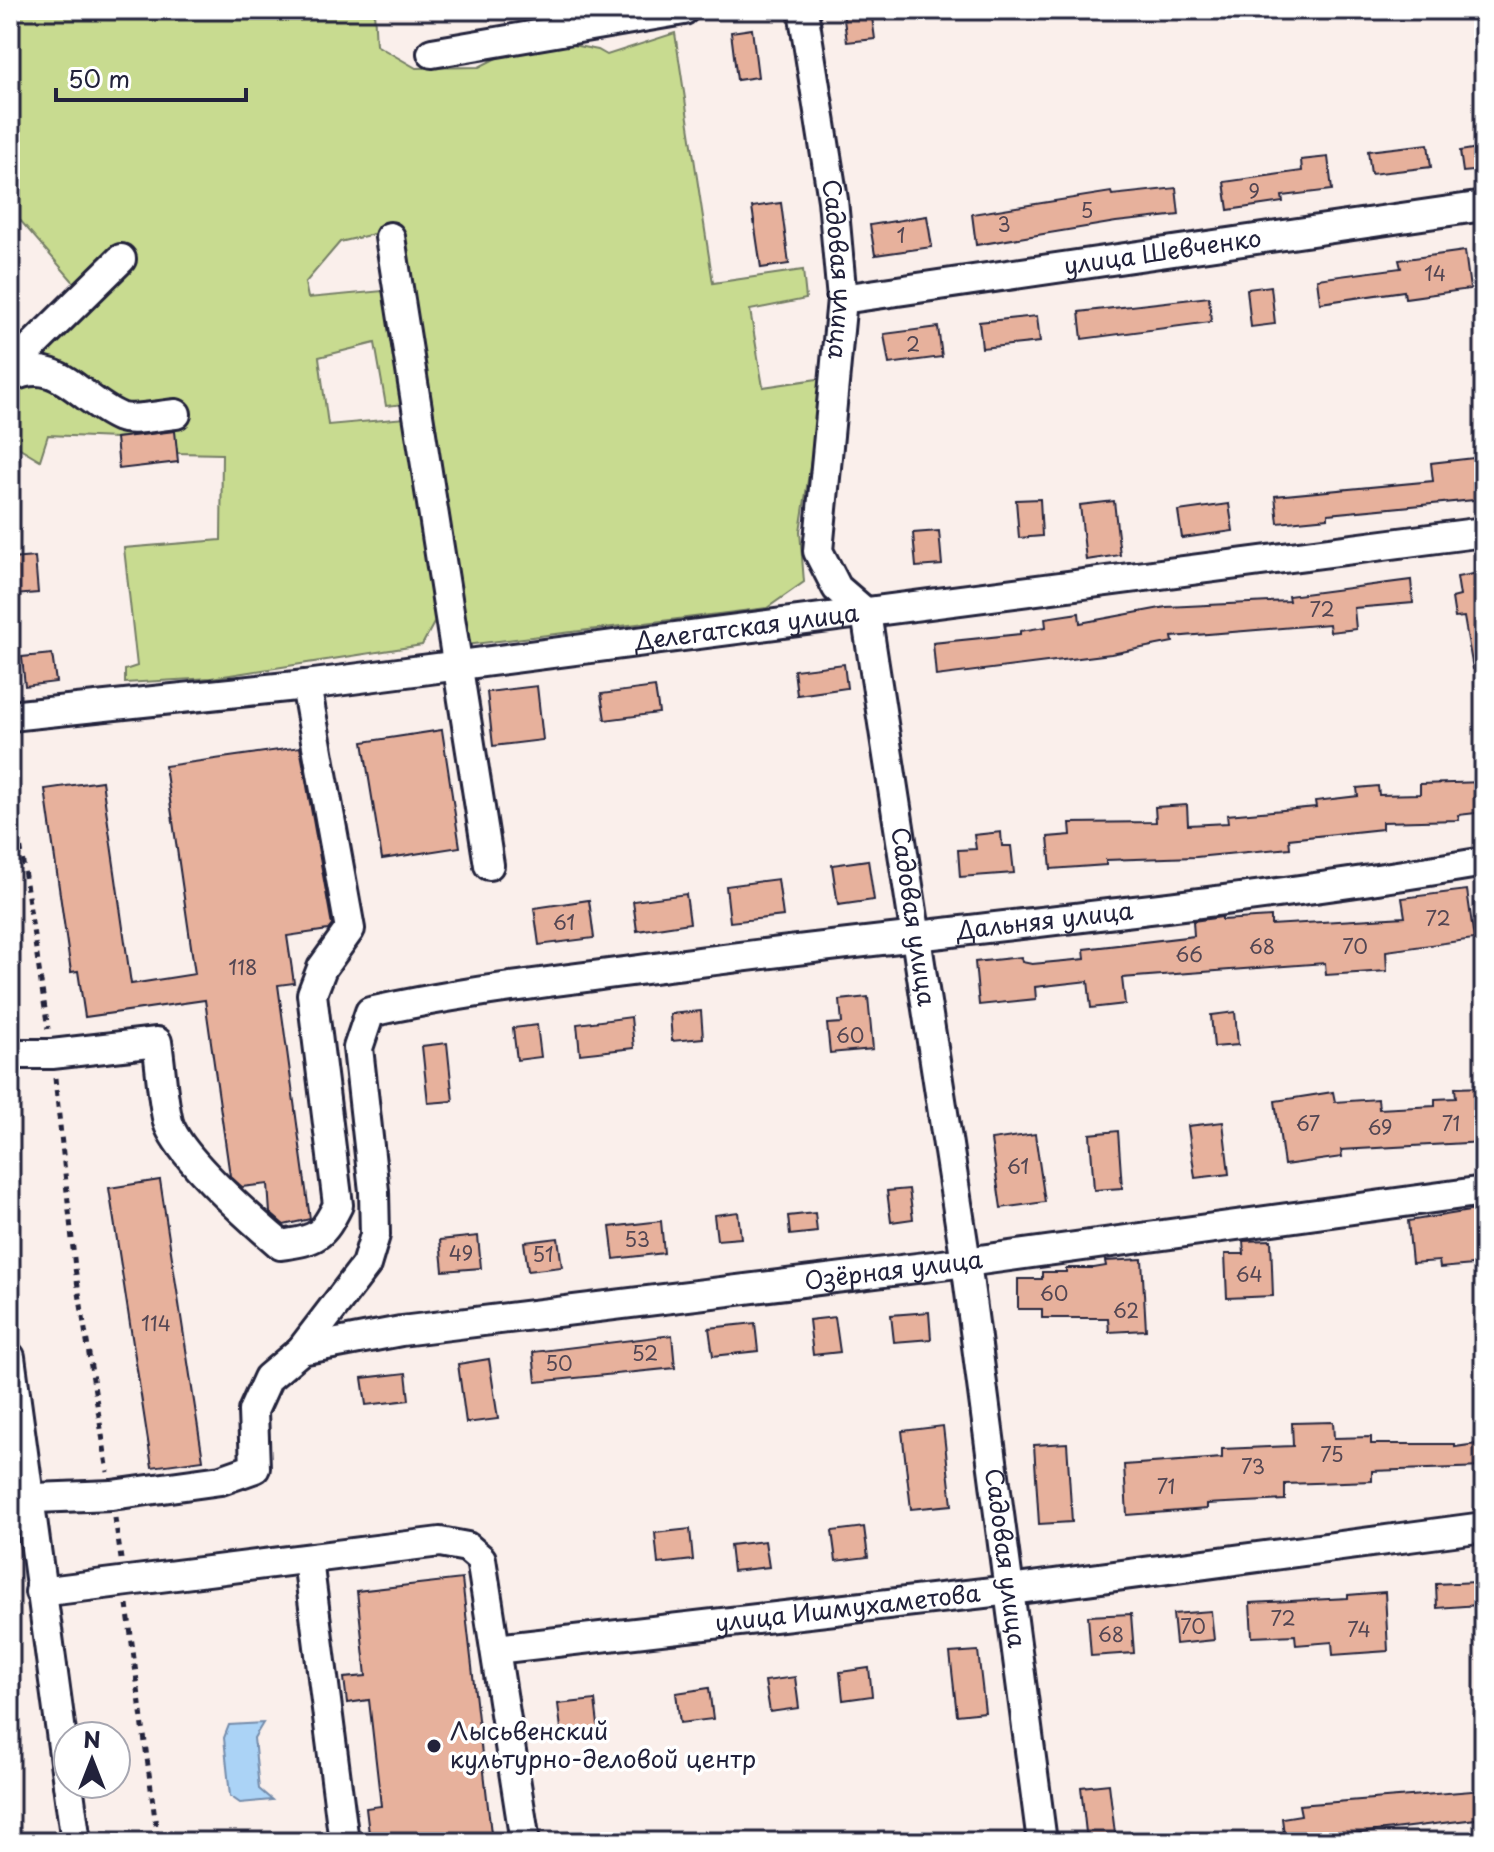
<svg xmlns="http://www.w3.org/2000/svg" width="1494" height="1852" viewBox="0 0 1494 1852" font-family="'Playpen Sans',sans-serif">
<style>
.green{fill:#c8db90;stroke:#757e66;stroke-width:2}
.water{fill:#abd3f6;stroke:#748cab;stroke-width:2}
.building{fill:#e7b19c;stroke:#22223b;stroke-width:2}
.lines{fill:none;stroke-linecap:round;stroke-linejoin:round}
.minor-casing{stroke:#22223b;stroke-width:34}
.path{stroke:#22223b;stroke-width:5;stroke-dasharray:6 6;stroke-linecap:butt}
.minor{stroke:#fff;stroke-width:28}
.poi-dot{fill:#22223b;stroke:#fff;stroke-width:3}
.labels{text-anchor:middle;stroke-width:7;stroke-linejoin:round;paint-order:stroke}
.number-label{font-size:20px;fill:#534653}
.street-label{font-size:24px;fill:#22223b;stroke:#fff}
.poi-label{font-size:24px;fill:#22223b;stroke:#fff;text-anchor:start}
</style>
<rect width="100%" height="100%" fill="#faefeb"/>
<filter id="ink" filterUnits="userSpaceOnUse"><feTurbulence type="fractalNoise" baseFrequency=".0125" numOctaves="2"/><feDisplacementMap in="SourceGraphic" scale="16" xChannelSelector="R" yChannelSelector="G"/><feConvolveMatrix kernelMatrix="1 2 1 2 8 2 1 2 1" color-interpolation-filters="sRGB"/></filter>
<g filter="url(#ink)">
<path class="green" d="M10,10H374L376,45L416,68L479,67L516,48L557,42L598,50L607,55L675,33L713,283L803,270L806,299L750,310L763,387L824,378L800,531L804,582L767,608L466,645L395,229L340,242L305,283L308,298L383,291L404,404L386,406L375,343L319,357L328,425L405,418L441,610L422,645L211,678L125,683V670L137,666L124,548L221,540L222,454L177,453L174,431L116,438L48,435L40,460L10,442V350L77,286L20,220L10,234Z"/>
<path class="water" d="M263,1723L254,1738L259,1789L272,1800L240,1803L230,1796L224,1738L229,1725Z"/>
<path class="building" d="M871,10L875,39L847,42L843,12Z
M752,29L758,77L737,80L731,32Z
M1428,144L1431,167L1371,174L1368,151Z
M1484,147V170L1463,172L1460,151Z
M1328,157L1332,190L1282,196L1283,202L1228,210L1224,182L1302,171L1301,160Z
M1176,188L1179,215L1116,222L976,245L972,214L1111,192L1112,195Z
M781,203L789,264L761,268L752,207Z
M927,216L932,247L875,255L870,225Z
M1465,251L1470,289L1405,298L1404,291L1320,303L1317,279L1401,268L1399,260Z
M1271,286L1275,324L1251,327L1247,289Z
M1209,297L1211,322L1082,339L1079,312Z
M1037,316L1040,342L982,348L979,322Z
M938,327L942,357L889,364L884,334Z
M175,431L178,462L119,469L116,438Z
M1482,457L1484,499L1328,514V518L1278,523L1275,496L1433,481L1431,463Z
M1040,499L1042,536L1019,538L1016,500Z
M1114,501L1120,555L1086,560L1080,505Z
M1229,504L1233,531L1182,538L1178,511Z
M939,531L942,565L916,567L913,533Z
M35,557L38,593L14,595L10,559Z
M1484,572V668L1473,669L1464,617L1455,618L1452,598L1460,596L1457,577Z
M1411,580L1413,603L1354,608L1356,629L1330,632L1329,624L1172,637L1173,642L1111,654L936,676L933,643L1020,634V631L1046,627L1045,618L1079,613L1080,623L1166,607L1289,601L1288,596Z
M52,654L56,682L25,686L22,657Z
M844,664L847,688L797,695L794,670Z
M537,686L543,740L493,746L487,692Z
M655,687L659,713L605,720L601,694Z
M442,730L460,847L382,859L363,742Z
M300,747L332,925L328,930L287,936L294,983L278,985L310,1219L284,1225L270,1213L268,1184L242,1187L230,1176L205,1000L85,1017L78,971L71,972L45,789L102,781L131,984L195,974L165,766Z
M1484,782V812L1458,815L1459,820L1382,822V829L1289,839L1290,848L1196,857L1106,860V865L1051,869L1048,837L1071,835L1070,823L1156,822L1155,807L1187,805L1188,825L1228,823L1227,815L1316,807L1315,801L1358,796L1357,788L1378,786L1379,795L1420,794V784Z
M1001,832L1002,846H1011L1014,873L960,877L958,850L976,849L974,835Z
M868,860L874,900L838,905L832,865Z
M778,879L783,916L730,922L726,886Z
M1467,890L1474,939L1386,951L1387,971L1326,975L1325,963L1122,978L1125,1004L1091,1008L1088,981L1035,987L1036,999L979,1005L975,962L1021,957L1022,962L1032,964L1085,959L1084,949L1194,936L1193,921L1222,917V920L1271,917V925L1405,917L1402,898Z
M686,894L690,923L637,931L633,901Z
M589,900L594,938L539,945L534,908Z
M868,997L873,1049L830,1053L827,1024L842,1023L840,1000Z
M701,1011L703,1038L672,1041L670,1014Z
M1235,1012L1238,1045L1214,1047L1211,1015Z
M631,1017L634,1048L580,1054L577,1024Z
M537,1025L541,1057L517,1060L513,1028Z
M447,1043L453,1101L428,1103L422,1046Z
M1484,1087V1142L1341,1150L1342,1157L1284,1165L1275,1101L1333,1092L1335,1102L1378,1099L1379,1109L1435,1106V1099L1456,1098L1455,1088Z
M1223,1122L1229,1174L1195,1178L1188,1126Z
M1118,1131L1122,1188L1094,1190L1090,1134Z
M1035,1134L1045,1202L1001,1208L991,1140Z
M160,1180L203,1460L152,1467L109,1188Z
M909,1189L913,1219L891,1222L887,1191Z
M1482,1209L1484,1264L1440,1268L1439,1261L1412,1263L1408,1221Z
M738,1212L741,1238L717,1240L714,1215Z
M815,1213L817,1232L790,1235L788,1216Z
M661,1221L664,1253L614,1259L610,1227Z
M478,1236L481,1268L443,1271L440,1240Z
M558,1238L562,1267L528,1271L524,1242Z
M1271,1240L1273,1296L1227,1298L1225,1254H1244L1243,1241Z
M1142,1259L1146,1330L1109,1332L1108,1318H1042V1309H1018V1279H1042V1272H1066V1268H1094L1106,1266L1105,1261Z
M929,1312L931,1339L894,1342L891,1315Z
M835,1317L840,1352L813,1355L809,1320Z
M755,1323L758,1351L713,1356L709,1328Z
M672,1335L675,1368L536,1382L533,1352Z
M489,1359L498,1419L466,1423L458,1364Z
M406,1373L409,1400L366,1405L362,1378Z
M1333,1422L1334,1438L1371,1437V1444H1455V1447L1484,1443V1467L1372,1471V1481L1285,1484V1500L1207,1504V1509L1127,1515L1124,1465L1222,1458V1449L1293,1446L1292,1423Z
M943,1426L952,1505L911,1509L902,1431Z
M1067,1443L1072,1522L1039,1524L1034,1445Z
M864,1527L868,1557L836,1561L832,1531Z
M690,1529L693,1560L658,1564L655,1533Z
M765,1541L769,1567L733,1571L730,1545Z
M462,1579L492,1842H370L366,1808L381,1806L369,1700L347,1703L344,1678L366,1676L357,1591Z
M1476,1582L1478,1605L1437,1608L1436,1584Z
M1385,1592L1388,1651L1333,1655L1332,1642L1296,1645L1295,1635L1252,1637L1250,1603L1348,1598V1595Z
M1211,1611L1214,1640L1176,1644L1173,1614Z
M1131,1614L1134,1653L1091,1656L1088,1616Z
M978,1651L985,1712L957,1715L950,1653Z
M869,1668L872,1696L843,1700L840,1672Z
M795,1677L799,1708L770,1712L765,1681Z
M709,1688L713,1719L680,1723L676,1693Z
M595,1700L599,1733L562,1737L558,1704Z
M1109,1784L1116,1842H1087L1081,1787Z
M1484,1790V1818L1285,1842L1282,1818L1301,1815L1299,1805Z"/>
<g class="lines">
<defs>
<g id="minor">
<path id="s1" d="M803,10L833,200L842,299L818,551L837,588L866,613L966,1262L1042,1842"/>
<path d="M432,53L684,10"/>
<path d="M390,237L489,865"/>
<path id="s2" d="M842,299L1484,206"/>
<path d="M10,368L121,259"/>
<path d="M10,378C57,353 79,400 120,417C133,422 160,415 176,414"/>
<path id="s3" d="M10,716L306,685L1484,532"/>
<path d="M10,1054H52L157,1042C161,1068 162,1097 168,1122C178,1156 253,1221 281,1245C317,1240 322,1237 338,1205L312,994L322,968L350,929L306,685"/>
<path id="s4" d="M301,1350L401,1331L966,1262L1484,1191"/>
<path d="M10,1357L68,1784"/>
<path id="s5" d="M10,1499L112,1495L221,1480L255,1468L253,1411L268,1378L301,1350L366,1265L375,1235L374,1191L358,1048L370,1012C468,990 568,980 668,966C940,930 1214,908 1484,862"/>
<path d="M308,1560L344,1842"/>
<path d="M40,1592L440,1542L467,1547L481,1559L525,1842"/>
<path id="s6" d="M496,1649L1010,1590L1484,1527"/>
<path d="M68,1784L76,1842"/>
</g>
</defs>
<use href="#minor" class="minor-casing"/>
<path class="path" d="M10,777L48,1029
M55,1078L75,1268L108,1472
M115,1518L121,1559
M127,1605L158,1842"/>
<use href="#minor" class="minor"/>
</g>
</g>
<circle class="poi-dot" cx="434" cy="1746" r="8"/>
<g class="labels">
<g class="number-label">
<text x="1254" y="199">9</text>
<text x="1087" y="218">5</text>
<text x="1004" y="232">3</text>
<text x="901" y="243">1</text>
<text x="1435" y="281">14</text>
<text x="913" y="352">2</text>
<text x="1322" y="617">72</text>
<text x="1438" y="926">72</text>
<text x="564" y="930">61</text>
<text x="1262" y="954">68</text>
<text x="1355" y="954">70</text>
<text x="1189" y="962">66</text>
<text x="243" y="975">118</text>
<text x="850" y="1043">60</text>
<text x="1308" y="1131">67</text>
<text x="1451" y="1131">71</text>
<text x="1380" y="1135">69</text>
<text x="1018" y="1174">61</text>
<text x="637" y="1247">53</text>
<text x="461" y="1261">49</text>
<text x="543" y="1262">51</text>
<text x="1249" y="1282">64</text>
<text x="1054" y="1301">60</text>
<text x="1126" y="1318">62</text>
<text x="156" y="1331">114</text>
<text x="645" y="1361">52</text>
<text x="559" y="1371">50</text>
<text x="1332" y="1462">75</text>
<text x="1253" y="1474">73</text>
<text x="1166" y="1494">71</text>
<text x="1283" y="1626">72</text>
<text x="1193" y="1634">70</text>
<text x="1359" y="1637">74</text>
<text x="1111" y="1642">68</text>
</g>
<g class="street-label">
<text dy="8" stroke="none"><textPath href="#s2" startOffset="324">улица Шевченко</textPath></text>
<text dy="8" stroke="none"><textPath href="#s1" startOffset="262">Садовая улица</textPath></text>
<text dy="8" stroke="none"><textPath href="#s3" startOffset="742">Делегатская улица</textPath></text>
<text dy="8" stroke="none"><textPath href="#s1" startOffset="932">Садовая улица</textPath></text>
<text dy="8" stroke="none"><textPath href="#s5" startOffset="1430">Дальняя улица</textPath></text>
<text dy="8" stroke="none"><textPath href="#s4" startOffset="598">Озёрная улица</textPath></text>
<text dy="8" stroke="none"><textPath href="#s1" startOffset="1580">Садовая улица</textPath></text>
<text dy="8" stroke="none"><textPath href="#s6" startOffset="354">улица Ишмухаметова</textPath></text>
</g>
<g class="poi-label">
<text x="450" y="1740">Лысьвенский<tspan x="450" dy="28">культурно-деловой центр</tspan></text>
</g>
</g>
<rect width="1494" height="1852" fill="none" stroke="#fff" stroke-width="40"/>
<rect x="20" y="20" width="1454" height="1812" fill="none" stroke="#22223b" stroke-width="3" filter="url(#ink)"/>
<g transform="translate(92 1760)"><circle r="38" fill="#ffffff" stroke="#a7a7b1" stroke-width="2"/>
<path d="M0-6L14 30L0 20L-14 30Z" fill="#22223b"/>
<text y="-12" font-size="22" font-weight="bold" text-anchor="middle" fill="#22223b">N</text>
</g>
<path d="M56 88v12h190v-12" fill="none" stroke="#22223b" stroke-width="4"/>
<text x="68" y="88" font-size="24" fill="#22223b" stroke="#ffffff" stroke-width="6" paint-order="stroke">50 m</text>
</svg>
